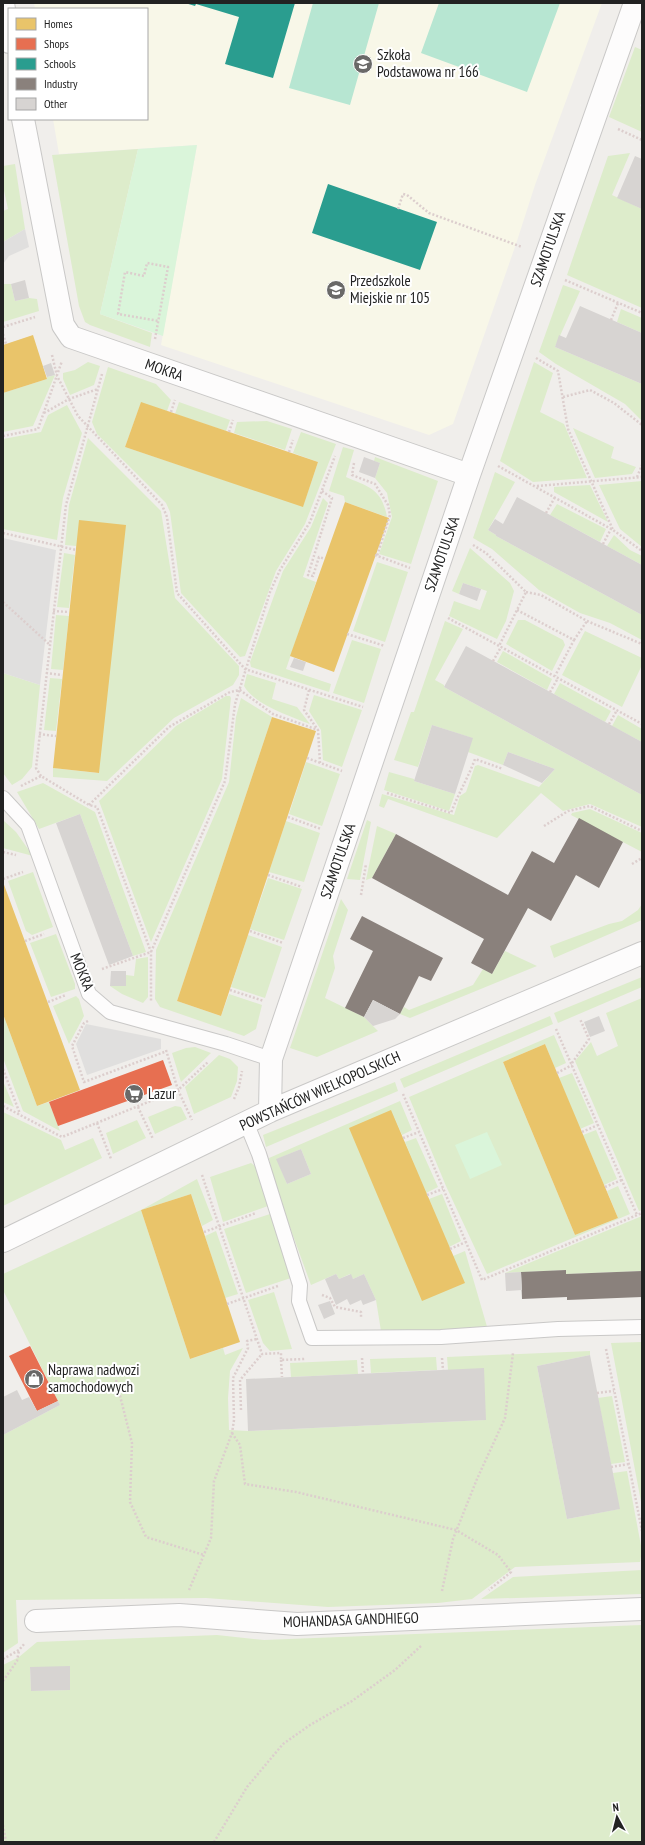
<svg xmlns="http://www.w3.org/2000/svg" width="645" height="1845" viewBox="0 0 645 1845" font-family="'PT Sans Narrow',sans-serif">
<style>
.education{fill:#f8f7e8}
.grass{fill:#ddeccb;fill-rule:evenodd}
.park{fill:#daf5da}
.pitch{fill:#b7e6d2}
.parking{fill:#e0dfde}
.homes{fill:#e9c46a}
.shops{fill:#e76f51}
.schools{fill:#2a9d8f}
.industry{fill:#8a817c}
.building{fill:#d7d4d2}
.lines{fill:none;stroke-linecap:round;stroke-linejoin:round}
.service-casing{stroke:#c9c8c7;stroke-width:16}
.minor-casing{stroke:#c9c8c7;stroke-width:24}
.path{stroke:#dccecd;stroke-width:2.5;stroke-dasharray:2 2;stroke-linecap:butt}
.service{stroke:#fdfcfc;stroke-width:14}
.minor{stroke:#fdfcfc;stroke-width:22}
.labels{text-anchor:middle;stroke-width:4;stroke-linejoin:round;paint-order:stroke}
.poi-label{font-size:15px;fill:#222;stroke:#fff;text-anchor:start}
.street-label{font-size:15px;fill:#222;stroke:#fff}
</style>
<rect width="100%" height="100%" fill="#f0eeeb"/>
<path class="education" d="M34,3H602L535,185L516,244L453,424L429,435L161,345L197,145L59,154L53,119H147V9H35Z"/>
<path class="grass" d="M635,47L642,50V101L640,106L642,107V132L609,117Z
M138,149L100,314L152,333L150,347L90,325L85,322L79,306L52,155Z
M630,153L612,195L642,209V308L567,275L608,156Z
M15,164L25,229L3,242V211L8,209L3,186V166Z
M3,284H11L15,301L29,298L37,299L39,311L3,322Z
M563,285L580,291L555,347L642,384V421L625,404L556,364L539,352Z
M621,309L642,318V333L617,322Z
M88,362L100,366L94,385L70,395L63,379V373L75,370Z
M534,362L553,373L540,412L564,424L587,478L533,482L500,461Z
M108,367L156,384L171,400L167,411L141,403L125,447L303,506L318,462L293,453L301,432L336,444L305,524L276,571L245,656L240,657L181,593L170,512L166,503L97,434L92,422Z
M55,375L33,426L3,432V393L47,379V377Z
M179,402L230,420L226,431L175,414Z
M67,405L82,433L63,498L57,540L3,529V439L41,432L48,415Z
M267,421L292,429L285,450L234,433L237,422Z
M573,428L614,447L611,458L636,467L632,474L595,478Z
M88,438L161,511L175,598L239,666V675L233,685L174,718L107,781L53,777V768L98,773L76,546L65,545L69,505Z
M343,447L354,450L346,477C369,487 382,489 387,517L345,502L344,496L329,491Z
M375,457L438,481L411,564L379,554L392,517L387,493L375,478L380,463L374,461Z
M495,472L515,482L488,530L496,535V536L642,615V640L610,623L580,613L539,590L492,549L473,538Z
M642,481V547L620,529L599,485Z
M590,485L608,522L554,492V487Z
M323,498L328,503L303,577L316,582L286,669L331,684L329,692L251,667L250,662L283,571L311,527Z
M557,504L606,529L600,542L550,515Z
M614,535L630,550L642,556V565L607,546Z
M470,548L510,583L514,591L506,621L497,639L449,616L454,601L480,610L487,591L463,583L459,594L452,591Z
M64,553L75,555L69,608L57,607Z
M377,562L408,572L385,642L353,631Z
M56,615L69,616L63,670L51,669Z
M518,620H525L563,640L565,645L552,671L506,644Z
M445,621L463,629L435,680L444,685V687L642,795V827L590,804L563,811L541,793L497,838L388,799L384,808L379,806L382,794L454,815L460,796L466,792L475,766L478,765L539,787L555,769L508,752L503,765L468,752L472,738L432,725L418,767L394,760L411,712H414Z
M585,631L642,658V665L622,707L562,675Z
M352,640L381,649L364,703L333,693Z
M503,651L552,679L547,690L497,662Z
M3,673L40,685L32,767L22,779L12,785L3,773Z
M247,674L276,683L272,699L297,707L310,724C290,716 255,705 244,686Z
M50,678L62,679L56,731L44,730Z
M560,683L611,711L605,722L554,694Z
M314,695L362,710L342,767L323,760L321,730L309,711Z
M226,696H230L231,698L222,779L151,942L99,801L176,726Z
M241,698L272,717L177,1001L221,1016L229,994L262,1005L256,1029L244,1036L160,1007L155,999L156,950L229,782L236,717Z
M618,715L642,729V742L612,726Z
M306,762L340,774L322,826L289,814Z
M389,772L414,779V781L455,794L449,811L384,790Z
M43,783L95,812L146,952L133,956L80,814L39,829L17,792Z
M590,809L642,833V852L571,815L572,813Z
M3,820L16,832L33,856L3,848Z
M367,820L371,822L360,880L347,879Z
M286,821L320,833L304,882L269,872Z
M377,826L396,834L372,878L366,880Z
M33,872L53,927L32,935L26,931L8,881Z
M268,878L302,889L284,940L250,929Z
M341,899L348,910L333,956L335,968L325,998L364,1017L378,1031L317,1057L290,1048Z
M642,904V920L554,958L550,946L609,924L622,921L638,910Z
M56,934L75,984V989L51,997L30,943Z
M248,935L282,947L265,998L231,987Z
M505,951L537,966L410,1018L400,1014L404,1007L409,1010L473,985L483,969L492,974Z
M148,957V997L143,1003L122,994L110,986H126V975L134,976L136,959Z
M642,977V987L558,1023L554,1013Z
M76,996L79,999L84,1016L69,1044L53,1006Z
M642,998V1210L639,1211L575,1061L591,1042L597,1056L618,1046L606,1013Z
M3,1014L37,1106L49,1102L60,1131L23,1111L3,1058Z
M550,1016L553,1024L404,1088L400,1079Z
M554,1035L566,1063L555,1068L545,1044L503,1062L575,1235L618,1218L607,1191L618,1186L630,1214L487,1274L446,1186L409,1097Z
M195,1047L211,1053L181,1082L172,1053L186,1048Z
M219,1055L230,1059L238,1067L237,1081L231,1097L194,1114L185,1087Z
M572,1073L594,1123L580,1129L559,1078Z
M3,1081L14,1107L3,1102Z
M395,1082L398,1091L266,1147L263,1135Z
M400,1101L412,1130L402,1135L391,1110L453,1256L465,1251L488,1330L381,1331L376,1300L364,1274L353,1279L350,1274L339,1279L336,1274L311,1285L276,1189L269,1158ZM301,1149L311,1174L287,1184L277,1159Z
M175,1106L181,1107L187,1119L155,1134L148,1117Z
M3,1112L61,1140L65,1150L93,1138L102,1158L3,1206Z
M137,1120L146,1138L113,1154L106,1133Z
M596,1130L617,1179L604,1185L583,1135Z
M416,1138L438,1187L426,1193L405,1142Z
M251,1163L255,1166L268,1206L223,1222L210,1177Z
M197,1179L213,1220L202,1226L191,1194L141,1210L190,1359L223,1348L225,1355L243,1348L230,1371L228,1398L229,1430L248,1431L485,1420L448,1370L447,1357L590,1351V1355L537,1366L567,1519L619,1509L613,1473L627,1471L642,1551L640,1562L515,1567L472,1599L438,1603L328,1607L206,1598L16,1600L18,1643L3,1653V1435L60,1405L3,1290V1274L141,1210Z
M442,1194L461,1241L449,1247L429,1199Z
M270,1214L291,1278L246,1293L224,1229Z
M642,1216V1271L566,1274V1270L505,1273Z
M216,1231L238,1294L225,1298L205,1236Z
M274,1292L292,1349L270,1351L263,1343L248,1300Z
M642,1342V1507L611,1343Z
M436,1357L437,1370L371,1373L370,1359Z
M357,1360L358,1374L291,1377L290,1363Z
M612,1396L625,1462L611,1464L598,1398Z
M642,1570V1594L481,1599L513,1577Z
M642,1625V1842H3V1665L19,1657L37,1642L217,1635L264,1640ZM70,1667V1690L31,1691L30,1668Z"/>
<path class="park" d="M197,145L163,336L100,314L138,149Z
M487,1132L502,1165L470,1179L455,1145Z"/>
<path class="pitch" d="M313,3H379L350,105L289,88Z
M439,3H560L527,92L421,53Z"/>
<path class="parking" d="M25,229L29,247L9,256L3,264V242Z
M3,538L56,550L40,685L3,673Z
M86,1024L161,1039V1049L87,1075L76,1044Z"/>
<path class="homes" d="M33,335L47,379L3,393V345Z
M141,402L318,462L303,507L125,447Z
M345,502L389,518L334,672L290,656Z
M79,520L126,525L99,773L53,768Z
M272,717L316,731L221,1016L177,1001Z
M3,882L80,1090L37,1106L3,1014Z
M545,1044L618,1218L575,1235L503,1062Z
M391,1110L465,1283L422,1301L349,1128Z
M191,1194L240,1342L190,1359L141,1210Z"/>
<path class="shops" d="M163,1060L172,1085L58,1126L49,1102Z
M30,1346L58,1401L37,1411L9,1356Z"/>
<path class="schools" d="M185,3H295L273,78L225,64L239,17L196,4L195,6Z
M328,184L437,222L420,270L312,233Z"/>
<path class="industry" d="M579,818L623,842L599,888L576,875L551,921L528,908L492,974L471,963L484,939L372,878L396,834L508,895L532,851L554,863Z
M362,916L443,958L431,981L419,976L400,1014L373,1000L364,1017L345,1008L373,951L350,939Z
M566,1270V1274L642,1271V1297L567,1300V1297L522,1299L521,1272Z"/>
<path class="building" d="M635,156L642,159V209L617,198Z
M25,280L29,298L15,301L11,284Z
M580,306L642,333V384L555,347L559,335L566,338Z
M51,363L55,375L47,377L43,366Z
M364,457L380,463L375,478L359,472Z
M517,497L642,565V615L496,536V535L488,530L495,519L503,524Z
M463,583L481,589L477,601L459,594Z
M466,646L642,742V795L444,687Z
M294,658L306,662L303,671L290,667Z
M432,725L473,738L455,794L414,781Z
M508,752L555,769L542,783L503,765Z
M80,814L133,956L109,965L56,823Z
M111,971H126V986H110Z
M373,1000L400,1014L395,1019L373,1026L364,1017Z
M599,1016L605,1031L590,1037L584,1022Z
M301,1149L311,1174L287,1184L276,1159Z
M521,1272L522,1290L506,1291L505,1273Z
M336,1274L339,1279L351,1274L353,1279L364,1274L376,1300L363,1305L361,1300L350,1305L347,1299L336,1305L325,1279Z
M330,1301L335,1314L324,1319L318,1305Z
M590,1355L620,1509L567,1519L537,1366Z
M484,1368L486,1420L248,1431L246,1379Z
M17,1390L22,1400L29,1397L37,1411L58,1401L60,1405L3,1435V1397Z
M70,1666V1690L31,1691L30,1667Z"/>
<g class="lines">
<defs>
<path id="service" d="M3,798L28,825L89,994L110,1012L226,1044L271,1059
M246,1122L259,1154L300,1285L299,1301L312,1338L441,1337L558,1329L642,1327"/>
<path id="minor" d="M3,3L9,42
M23,119L63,325L71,337L469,475
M270,1111L271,1059L469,475L635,3
M3,1241L270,1111L642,953
M36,1621L179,1615L297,1624L642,1609"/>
</defs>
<use href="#service" class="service-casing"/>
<use href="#minor" class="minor-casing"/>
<path class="path" d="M618,129L642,140
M398,209L403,194L407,195L429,213L522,247
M565,280L642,313
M611,320L618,303
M3,327L35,317
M3,334L6,344
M155,339L168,267L147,263L144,276L125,272L118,314L159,321
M52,355L57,376L78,416L162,505L167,517L177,593L245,669L363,707
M536,358L558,371L568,429L613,530
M563,397L590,390L614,403L642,425
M171,412L175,400
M44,413L69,399L98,389
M229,432L233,420
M3,436L38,429L62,361
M289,452L293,440
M354,463L352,475L375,484L388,505L390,515L377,556
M498,466L613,530L642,551
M637,477L642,465
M537,486L642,477
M322,491L332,498L308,575L313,576L319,557L325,559
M546,513L555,497
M3,533L76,550
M603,544L611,529
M473,545L486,553L526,592L499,646
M375,555L410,568
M526,592L541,595L587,621L642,644
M3,602L49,644
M517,610L574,640L555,676
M53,611L69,612
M448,618L642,724
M347,634L385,646
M574,640L587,621
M493,661L501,647
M46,673L62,675
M309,690L304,710L318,730
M550,692L558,678
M609,724L617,710
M39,734L56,736
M307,758L342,771
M41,776L36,768L66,505L102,374
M21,786L41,776L89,805L97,807L151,952V1001
M387,793L451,813C458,794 468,778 475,759L503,769
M89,805L169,727L230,692L240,690L273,714L318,730L320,763
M288,817L321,829
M544,826L568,811L590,806L642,831
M3,852L16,855
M632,864L642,858
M268,875L302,887
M3,879L23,872
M361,895L366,864
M250,931L283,943
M25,941L44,934
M102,969L151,952L225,781L235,704L270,592L280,570L310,522L335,456
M230,990L264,1001
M48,1002L66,995
M88,1021L84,1023L72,1046L84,1082L167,1051
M556,1029L637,1215
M166,1050L178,1090L208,1062
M572,1063L589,1039L580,1019
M3,1069L20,1114
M557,1073L572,1065
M403,1094L482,1280L642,1213
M234,1099L239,1087L242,1071
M3,1106L62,1137L178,1090L192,1120
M138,1107L153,1139
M97,1123L111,1159
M582,1132L598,1125
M403,1138L419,1132
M202,1175L262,1354L281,1353V1360L305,1359
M605,1187L622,1180
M427,1195L443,1189
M204,1232L256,1213
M450,1249L466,1242
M322,1295L330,1298L335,1307L361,1312V1317
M227,1304L278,1286
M606,1349L642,1531
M362,1358L363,1373
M442,1358L443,1370
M281,1360L282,1377
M116,1380L132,1443L130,1502L146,1537L204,1555
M597,1393L614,1391
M241,1410L240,1380L262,1354
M232,1433L240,1445L245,1484L296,1492L456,1530L498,1555L511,1572L489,1590
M611,1467L629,1464
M189,1590L211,1538L214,1481L232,1433L234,1420L233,1378L248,1348L247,1341L257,1339
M442,1591L453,1539L477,1479L505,1418L513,1353
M3,1659L19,1650L25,1643
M3,1681L17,1661L19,1650
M3,1825L6,1842
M214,1842L247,1787L283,1744L310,1725L352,1701L395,1670L422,1645"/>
<use href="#service" class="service"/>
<use href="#minor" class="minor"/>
</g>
<defs>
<symbol id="school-disc" viewBox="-11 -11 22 22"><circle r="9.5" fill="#6a6968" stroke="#fff"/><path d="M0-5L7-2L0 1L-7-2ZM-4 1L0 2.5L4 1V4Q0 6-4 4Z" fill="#fff"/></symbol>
<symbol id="supermarket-disc" viewBox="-11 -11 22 22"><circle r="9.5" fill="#6a6968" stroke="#fff"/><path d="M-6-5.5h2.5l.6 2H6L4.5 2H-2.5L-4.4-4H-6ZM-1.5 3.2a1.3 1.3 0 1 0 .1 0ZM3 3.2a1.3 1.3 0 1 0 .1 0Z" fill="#fff"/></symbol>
<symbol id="shop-disc" viewBox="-11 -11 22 22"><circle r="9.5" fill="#6a6968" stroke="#fff"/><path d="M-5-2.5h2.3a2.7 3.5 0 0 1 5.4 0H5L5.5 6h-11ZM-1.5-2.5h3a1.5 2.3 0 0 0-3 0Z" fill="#fff"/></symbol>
</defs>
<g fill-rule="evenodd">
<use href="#school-disc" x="352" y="53" width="22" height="22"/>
<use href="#school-disc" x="325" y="279" width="22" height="22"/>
<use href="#supermarket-disc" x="123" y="1083" width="22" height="22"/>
<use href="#shop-disc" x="23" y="1368" width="22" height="22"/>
</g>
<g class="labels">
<g class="poi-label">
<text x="377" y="60">Szkoła<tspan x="377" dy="17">Podstawowa nr 166</tspan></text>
<text x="350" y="286">Przedszkole<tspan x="350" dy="17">Miejskie nr 105</tspan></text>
<text x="148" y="1099">Lazur</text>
<text x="48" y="1375">Naprawa nadwozi<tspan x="48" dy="17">samochodowych</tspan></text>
</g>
<g class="street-label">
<text transform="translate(548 249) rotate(-71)" y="5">SZAMOTULSKA</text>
<text transform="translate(164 370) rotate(19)" y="5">MOKRA</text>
<text transform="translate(442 554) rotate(-71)" y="5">SZAMOTULSKA</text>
<text transform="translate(338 861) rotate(-71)" y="5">SZAMOTULSKA</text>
<text transform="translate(82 972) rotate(68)" y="5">MOKRA</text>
<text transform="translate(320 1091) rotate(-24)" y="5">POWSTAŃCÓW WIELKOPOLSKICH</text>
<text transform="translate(351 1620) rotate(-2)" y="5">MOHANDASA GANDHIEGO</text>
</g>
</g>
<rect width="645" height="1845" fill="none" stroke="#222222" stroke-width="8"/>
<rect x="8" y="8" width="140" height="112" fill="#ffffff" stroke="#a7a7a7"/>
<rect x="16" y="18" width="20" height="12" fill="#e9c46a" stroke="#a7a7a7"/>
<text x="44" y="28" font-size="12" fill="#222222">Homes</text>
<rect x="16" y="38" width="20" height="12" fill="#e76f51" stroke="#a7a7a7"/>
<text x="44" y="48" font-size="12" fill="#222222">Shops</text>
<rect x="16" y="58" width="20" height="12" fill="#2a9d8f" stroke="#a7a7a7"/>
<text x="44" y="68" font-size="12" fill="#222222">Schools</text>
<rect x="16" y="78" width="20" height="12" fill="#8a817c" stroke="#a7a7a7"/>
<text x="44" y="88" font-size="12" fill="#222222">Industry</text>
<rect x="16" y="98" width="20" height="12" fill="#d7d4d2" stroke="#a7a7a7"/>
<text x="44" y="108" font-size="12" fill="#222222">Other</text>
<g transform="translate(617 1817) rotate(353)" stroke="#ffffff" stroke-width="3" paint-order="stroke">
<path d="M0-3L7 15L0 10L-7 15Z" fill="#222222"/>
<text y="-6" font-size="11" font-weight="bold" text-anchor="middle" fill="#222222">N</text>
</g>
</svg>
